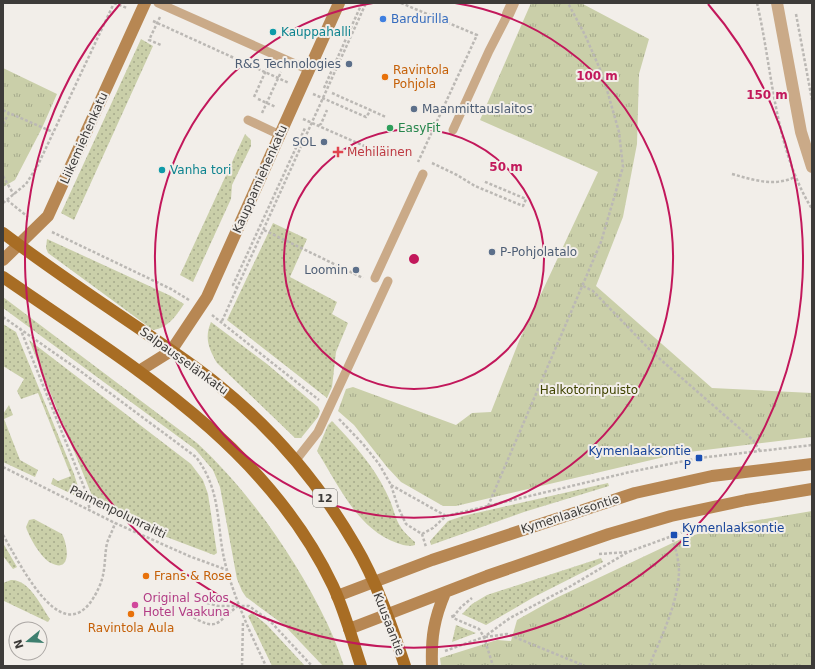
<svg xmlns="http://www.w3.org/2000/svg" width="815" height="669" viewBox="0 0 815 669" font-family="'DejaVu Sans',sans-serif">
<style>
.grass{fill:url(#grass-dots)}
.park{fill:url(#park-tufts)}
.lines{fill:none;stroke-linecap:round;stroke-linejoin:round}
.path{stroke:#bbb8b4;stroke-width:2.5;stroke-dasharray:3 2;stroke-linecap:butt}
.lane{stroke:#caaa88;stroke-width:9}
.street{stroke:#caaa88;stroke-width:12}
.secondary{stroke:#b78753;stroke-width:12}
.primary{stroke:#a86d24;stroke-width:12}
.ring{fill:none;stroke:#c2185b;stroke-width:2}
.shop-dot{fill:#3f7fe0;stroke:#f2eee9;stroke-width:1.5}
.culture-dot{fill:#0f9aa8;stroke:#f2eee9;stroke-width:1.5}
.service-dot{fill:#5c6f8a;stroke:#f2eee9;stroke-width:1.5}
.food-dot{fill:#e8710a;stroke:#f2eee9;stroke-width:1.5}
.leisure-dot{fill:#2e9e5b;stroke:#f2eee9;stroke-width:1.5}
.health-dot{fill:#e0444e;stroke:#f2eee9;stroke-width:1.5}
.transit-dot{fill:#1a4fb4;stroke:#f2eee9;stroke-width:1.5}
.hotel-dot{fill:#d1479c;stroke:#f2eee9;stroke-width:1.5}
.labels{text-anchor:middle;stroke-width:4;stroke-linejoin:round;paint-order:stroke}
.shield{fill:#f2eee9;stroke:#73716e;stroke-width:1}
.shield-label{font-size:11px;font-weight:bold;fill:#3d3b39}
.shop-label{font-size:12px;fill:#366cbe;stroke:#f2eee9;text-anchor:start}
.culture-label{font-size:12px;fill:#0d838f;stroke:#f2eee9;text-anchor:start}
.service-label{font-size:12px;fill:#4e5e75;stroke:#f2eee9;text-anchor:end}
.food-label{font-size:12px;fill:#c56008;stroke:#f2eee9;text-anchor:start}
.leisure-label{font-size:12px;fill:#27864d;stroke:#f2eee9;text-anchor:start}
.street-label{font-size:12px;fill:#3d3b39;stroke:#f2eee9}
.health-label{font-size:12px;fill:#be3a42;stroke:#f2eee9;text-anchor:start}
.park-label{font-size:12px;fill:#404401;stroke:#f2eee9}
.transit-label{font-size:12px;fill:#164399;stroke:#f2eee9;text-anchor:end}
.hotel-label{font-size:12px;fill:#b23c85;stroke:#f2eee9;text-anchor:start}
.centre{fill:#c2185b;stroke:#f2eee9;stroke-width:2}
.ring-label{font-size:12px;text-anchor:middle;font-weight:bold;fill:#c2185b;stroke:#f2eee9;stroke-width:4;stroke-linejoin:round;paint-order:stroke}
</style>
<defs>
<pattern id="grass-dots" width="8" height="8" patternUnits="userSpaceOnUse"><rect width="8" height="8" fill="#cacfa9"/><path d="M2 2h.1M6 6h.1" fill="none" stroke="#a5a98b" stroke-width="1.8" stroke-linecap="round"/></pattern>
<pattern id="park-tufts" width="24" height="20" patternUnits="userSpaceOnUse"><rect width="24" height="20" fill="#cacfa9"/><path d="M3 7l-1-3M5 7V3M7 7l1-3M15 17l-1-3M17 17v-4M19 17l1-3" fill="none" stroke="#a5a98b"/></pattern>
</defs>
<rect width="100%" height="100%" fill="#f2eee9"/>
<path class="grass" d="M141,39L153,46L74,220L61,213Z
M245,134L251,140V146L232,185L231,199L193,282L180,275Z
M273,223L307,239L290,277L337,302L332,314L348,323L336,352L332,387L327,398L227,320Z
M47,239L171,296L184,304C176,316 168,328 153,330L48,253L46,248Z
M3,297L197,443C249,491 297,560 327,623C334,637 339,652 344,666H323L284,625L246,597L242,591L237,579L220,487L213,470L195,449L3,308Z
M211,322L267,364L318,407L320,411L318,417L301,438H295L217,363C209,349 204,338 211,322Z
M3,324L16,332L74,474L82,499L51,484L53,478L58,481L71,476L38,393L21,399L17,391L24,379L3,366Z
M29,340L191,464L203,480L208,494L217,553L214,555L127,522L95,503Z
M9,405L13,415L4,419L20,460L38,470L35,477L3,462V414Z
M332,421C353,443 373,465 386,492C398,515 392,523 415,542V545C408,547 403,545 397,543C357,529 338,484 317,451L328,425Z
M608,483L609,486L524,512L431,545L430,541L448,521L463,516Z
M34,519L62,534C68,545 72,574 51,563C41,558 29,537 26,527L29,520Z
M3,543L17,567L13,569L3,556Z
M601,558L603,562L534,597L486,625L462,614L472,604L487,595Z
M11,580C29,579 41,606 50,619L48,622L4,601L3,583Z
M252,613L267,625L305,666H272L248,616Z
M456,625L476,633L452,642Z"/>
<path class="park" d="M531,3H581L649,39L639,74L637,144L623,217L596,286L712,388L812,393V437L681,453L456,506H443L401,482L387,467L354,425L338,411L346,389L353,387L456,425L472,413L491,412L519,341L598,172L480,120Z
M3,68L57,94L42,128L15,180L3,187Z
M812,511V666H441L440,658L497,640L511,641L517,620L556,598L683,538L735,524Z"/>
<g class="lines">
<path class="path" d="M114,3L127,8
M401,3L477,35L418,162
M757,3C773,72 774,147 812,209
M796,14L812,100
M160,17L149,40L161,45
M153,21L289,83
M324,88L362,3
M332,93L386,117
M313,94L366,117L371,110
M254,97L268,66
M258,99L276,107
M3,110L9,113
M262,113L281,72
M303,119L371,149
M3,124L9,113L53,132
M319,125L321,124L327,110
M432,163L457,175L475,186L523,206L526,199L483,181
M732,174C754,180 774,187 795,177
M3,176L14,195
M7,200L28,217
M3,203L26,184L38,165L114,3
M264,230L363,278
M52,232L171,289L189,300
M583,286L593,291L653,353L753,440L760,451
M238,288L233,285L305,128
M212,315L319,400
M3,317L83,373L196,457C224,494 215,530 227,570C237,604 251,635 266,666
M222,321L366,3
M20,328L84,487L90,510
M339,419L363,444L379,464L391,485L398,507L406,524L422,534L426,547
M3,467L115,523L189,556L227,570
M391,485L446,516
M488,506L601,242L623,167L619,132L603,76L585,35L568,3
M422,534L433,528L446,516L630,472L699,458L812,445
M3,535C22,567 67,662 100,585C106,570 104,558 107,543C109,537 113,530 115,523
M599,554L628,552
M207,603L218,606H249L270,621L312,666
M189,615C219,632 214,624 238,606
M452,615L453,618L479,629L484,637L493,666
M453,617L461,607L472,598
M485,637L507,634L585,666
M445,651L484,637L510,618L571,586L628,552L700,526
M242,666L243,621
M649,666C661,638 678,603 679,572C679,559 675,548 672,536"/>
<path class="lane" d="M158,3L309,70
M248,120L280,135
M453,130L489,51L508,14
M375,278L423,174
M296,460L318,432L388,281"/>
<path class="street" d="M777,3L801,132L812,167
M508,14L513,3"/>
<path class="secondary" d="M3,260L48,216L145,3
M139,371L171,351L207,297L339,3
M337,596L432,560L635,493L712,476L812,464
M349,629L487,576L609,534L671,516L746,500L812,489
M432,666C431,637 434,619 445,593"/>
<path class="primary" d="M3,233C48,267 94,298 140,329C166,347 193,364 217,384C273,429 319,483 355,545C376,580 392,627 405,666
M3,277C127,363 266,444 333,586C345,612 352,639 361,666"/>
</g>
<g class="ring">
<circle cx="414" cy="259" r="130"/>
<path d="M455 3A259 259 0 1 1 373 3"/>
<path d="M708 4A389 389 0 1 1 120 4"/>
</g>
<circle class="shop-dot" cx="383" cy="19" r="4"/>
<g class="culture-dot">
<circle cx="273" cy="32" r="4"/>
<circle cx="162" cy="170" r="4"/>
</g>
<g class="service-dot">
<circle cx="349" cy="64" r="4"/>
<circle cx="414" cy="109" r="4"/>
<circle cx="324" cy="142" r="4"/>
<circle cx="492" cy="252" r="4"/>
<circle cx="356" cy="270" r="4"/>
</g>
<g class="food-dot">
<circle cx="385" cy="77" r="4"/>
<circle cx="146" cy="576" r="4"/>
<circle cx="131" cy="614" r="4"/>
</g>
<circle class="leisure-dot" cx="390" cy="128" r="4"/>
<path class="health-dot" d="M336 146h4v4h4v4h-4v4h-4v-4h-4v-4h4z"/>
<g class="transit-dot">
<rect x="695" y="454" width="8" height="8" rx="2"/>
<rect x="670" y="531" width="8" height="8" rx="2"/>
</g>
<circle class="hotel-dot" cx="135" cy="605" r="4"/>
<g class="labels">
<rect class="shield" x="313" y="489" width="24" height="18" rx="3"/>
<g class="shield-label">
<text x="325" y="502">12</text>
</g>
<g class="shop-label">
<text x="391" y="23">Bardurilla</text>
</g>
<g class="culture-label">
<text x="281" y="36">Kauppahalli</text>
<text x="170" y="174">Vanha tori</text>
</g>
<g class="service-label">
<text x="341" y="68">R&amp;S Technologies</text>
<text x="422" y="113" text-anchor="start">Maanmittauslaitos</text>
<text x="316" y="146">SOL</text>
<text x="500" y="256" text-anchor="start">P-Pohjolatalo</text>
<text x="348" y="274">Loomin</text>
</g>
<g class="food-label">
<text x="393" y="74">Ravintola<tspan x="393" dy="14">Pohjola</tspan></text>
<text x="154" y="580">Frans &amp; Rose</text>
<text x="131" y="632" text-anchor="middle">Ravintola Aula</text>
</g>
<g class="leisure-label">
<text x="398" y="132">EasyFit</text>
</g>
<g class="street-label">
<text transform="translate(84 138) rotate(-66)" y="4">Liikemiehenkatu</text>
<text transform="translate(260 179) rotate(-66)" y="4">Kauppamiehenkatu</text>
<text transform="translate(184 361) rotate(36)" y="4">Salpausselänkatu</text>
<text transform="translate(118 512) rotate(26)" y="4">Paimenpolunraitti</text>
<text transform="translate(570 514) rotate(-18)" y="4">Kymenlaaksontie</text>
<text transform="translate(389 624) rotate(69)" y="4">Kuusaantie</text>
</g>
<g class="health-label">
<text x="347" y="156">Mehiläinen</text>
</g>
<g class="park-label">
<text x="589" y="394">Halkotorinpuisto</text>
</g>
<g class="transit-label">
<text x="691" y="455">Kymenlaaksontie<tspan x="691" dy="14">P</tspan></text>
<text x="682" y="532" text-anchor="start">Kymenlaaksontie<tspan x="682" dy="14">E</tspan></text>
</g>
<g class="hotel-label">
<text x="143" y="602">Original Sokos<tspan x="143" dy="14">Hotel Vaakuna</tspan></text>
</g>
</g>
<circle cx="414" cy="259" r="6" class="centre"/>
<g class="ring-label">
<text x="597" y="80">100 m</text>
<text x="767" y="99">150 m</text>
<text x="506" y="171">50 m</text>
</g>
<rect width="815" height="669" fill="none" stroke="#3d3b39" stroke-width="8"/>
<g transform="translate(28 641) rotate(252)"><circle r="19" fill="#f2eee9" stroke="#aaa6a3"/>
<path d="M0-3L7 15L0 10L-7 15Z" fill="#3e7f6f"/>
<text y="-6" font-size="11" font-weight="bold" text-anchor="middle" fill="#3d3b39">N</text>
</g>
</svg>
